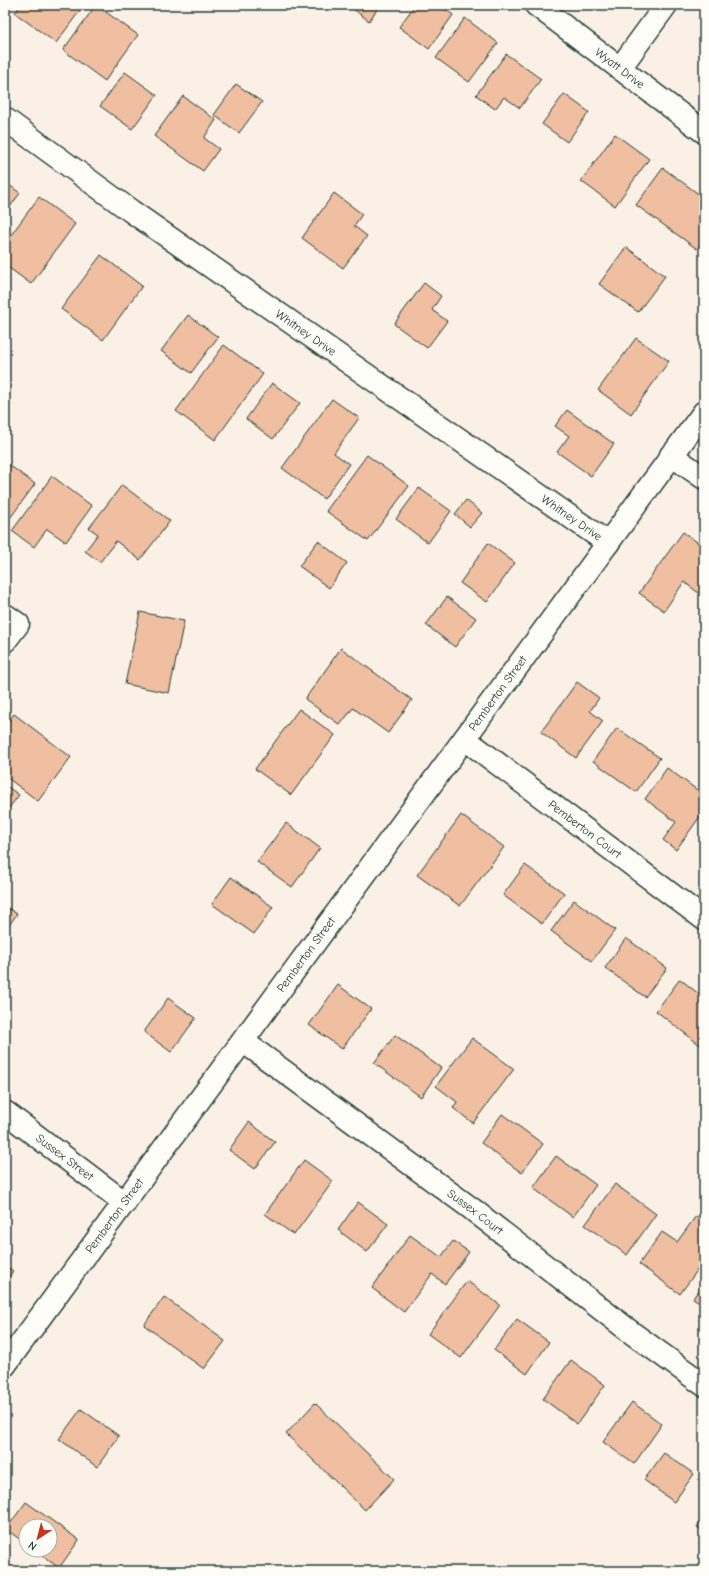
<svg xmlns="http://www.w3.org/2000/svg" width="709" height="1576" viewBox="0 0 709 1576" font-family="'Comic Neue',sans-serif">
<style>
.building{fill:#f0bea1;stroke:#1f3d34}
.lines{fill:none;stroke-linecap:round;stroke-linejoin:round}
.street-casing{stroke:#1f3d34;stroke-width:25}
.street{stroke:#fdfcf7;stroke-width:22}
.labels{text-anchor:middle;stroke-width:4;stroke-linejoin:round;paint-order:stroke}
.street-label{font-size:12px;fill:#1f3d34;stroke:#fdfcf7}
</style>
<rect width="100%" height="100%" fill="#faf0e6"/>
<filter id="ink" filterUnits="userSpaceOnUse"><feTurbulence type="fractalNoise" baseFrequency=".025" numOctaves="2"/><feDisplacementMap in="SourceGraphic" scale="8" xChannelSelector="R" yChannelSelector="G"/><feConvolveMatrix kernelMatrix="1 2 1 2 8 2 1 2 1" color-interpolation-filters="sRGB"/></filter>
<g filter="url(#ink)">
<path class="building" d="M21,5H84L56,43L15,13Z
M96,5L138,35L105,81L63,50Z
M348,5H380L369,21Z
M415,5H440L453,15L429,49L399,27Z
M465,18L498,43L469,82L436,58Z
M506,54L541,79L520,108L504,97L495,109L476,95Z
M125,72L157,95L132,129L100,106Z
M236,84L262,102L239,133L214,115Z
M564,94L589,112L567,142L542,124Z
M183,96L216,120L204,138L219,149L203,171L154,136Z
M615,134L649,159L615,206L581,181Z
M663,168L704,198V240L697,249L636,205Z
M5,182L20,193L5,214Z
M334,193L362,214L354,226L367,236L343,268L302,238Z
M39,197L75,224L31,284L5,265V243Z
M626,247L665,276L638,312L599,284Z
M101,255L142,286L103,340L61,309Z
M424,283L441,296L432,310L447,321L427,348L394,324Z
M188,315L218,337L191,373L161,351Z
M636,338L669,361L631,414L598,390Z
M224,345L263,374L215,440L176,411Z
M272,383L300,403L273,439L246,419Z
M332,399L359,418L334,453L349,464L324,499L282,468Z
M567,410L614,444L591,476L557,452L569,436L555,426Z
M367,455L409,486L368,541L326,511Z
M5,462L35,484L5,525Z
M52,476L92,506L66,542L47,529L34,547L12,531Z
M122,485L170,521L140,560L116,541L100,562L85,551L98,534L89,528Z
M419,488L451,511L428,543L396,519Z
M466,500L482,513L470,527L455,514Z
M683,532L704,547V588L700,594L684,582L664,611L639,593Z
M318,541L347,563L329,588L299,566Z
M488,543L515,563L487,602L460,583Z
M447,597L476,618L455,647L426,625Z
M140,612L184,621L169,693L125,684Z
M341,648L412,700L388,733L353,708L340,725L305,699Z
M577,682L599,698L590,711L603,721L576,758L541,732Z
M299,709L335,735L291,795L255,769Z
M14,714L71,757L38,801L5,776V726Z
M617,728L660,758L636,792L593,761Z
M667,768L704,795V811L676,850L663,840L676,822L645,799Z
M5,785L19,795L5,813Z
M461,815L504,847L460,906L417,875Z
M286,823L320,848L292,887L257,862Z
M525,865L564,893L542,924L503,895Z
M231,877L273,907L254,934L212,904Z
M574,900L615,930L592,961L551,931Z
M5,906L17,914L5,931Z
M626,938L667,968L645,997L605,968Z
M680,979L704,998V1040L700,1045L656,1011Z
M338,985L371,1009L342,1049L309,1025Z
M168,998L196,1018L171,1052L144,1032Z
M395,1035L441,1068L421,1097L374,1063Z
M472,1038L514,1069L473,1123L453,1108L457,1102L436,1086Z
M502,1114L543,1144L522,1173L481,1143Z
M249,1122L275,1142L255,1169L229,1150Z
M556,1156L596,1185L573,1217L533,1188Z
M304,1160L333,1181L294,1235L265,1214Z
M615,1184L656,1214L627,1255L585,1225Z
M358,1202L388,1224L367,1252L338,1230Z
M696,1216L704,1222V1261L680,1294L639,1264L662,1232L677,1242Z
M410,1235L441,1257L453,1241L469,1252L445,1284L432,1274L404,1312L372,1288Z
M5,1265L13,1271L5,1282Z
M467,1281L500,1305L461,1358L428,1334Z
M704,1283V1305L693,1298Z
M164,1297L225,1341L204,1369L144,1325Z
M517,1319L549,1342L527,1374L494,1350Z
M571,1360L605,1385L577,1424L543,1399Z
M632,1402L662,1424L634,1464L603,1442Z
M315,1403L394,1479L365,1510L286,1434Z
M81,1409L119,1436L97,1467L59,1439Z
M664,1453L694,1474L674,1502L644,1480Z
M26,1502L79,1540L59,1568L35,1550H50V1526H26V1544L6,1529Z
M704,1516V1532L697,1527Z"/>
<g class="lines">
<defs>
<g id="street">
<path id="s1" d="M536,5L704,132"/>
<path d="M620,68L666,5"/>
<path id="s2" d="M5,119L131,211L608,543"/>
<path d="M671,455L704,478"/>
<path d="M5,615L18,624L5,641"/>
<path id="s3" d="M465,739L704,919"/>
<path id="s4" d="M244,1042L472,1209L632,1333L704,1385"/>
<path id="s5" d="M5,1112L125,1203"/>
<path id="s6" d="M5,1365L704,412"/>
</g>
</defs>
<use href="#street" class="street-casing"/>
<use href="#street" class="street"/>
</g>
</g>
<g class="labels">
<g class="street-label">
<text dy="4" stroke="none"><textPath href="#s1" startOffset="105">Wyatt Drive</textPath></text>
<text dy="4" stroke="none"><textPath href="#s2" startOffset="369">Whitney Drive</textPath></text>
<text dy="4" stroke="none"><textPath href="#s2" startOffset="693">Whitney Drive</textPath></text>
<text dy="4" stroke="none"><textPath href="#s6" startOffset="833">Pemberton Street</textPath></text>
<text dy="4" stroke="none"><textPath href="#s3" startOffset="150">Pemberton Court</textPath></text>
<text dy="4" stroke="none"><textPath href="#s6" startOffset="509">Pemberton Street</textPath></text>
<text dy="4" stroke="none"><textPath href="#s5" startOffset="75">Sussex Street</textPath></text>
<text dy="4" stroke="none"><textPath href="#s4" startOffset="287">Sussex Court</textPath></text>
<text dy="4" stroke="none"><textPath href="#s6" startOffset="185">Pemberton Street</textPath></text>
</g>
</g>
<rect width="709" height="1576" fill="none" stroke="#fdfcf7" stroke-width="20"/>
<rect x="10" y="10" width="689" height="1556" fill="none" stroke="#1f3d34" stroke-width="1.5" filter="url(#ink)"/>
<g transform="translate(38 1538) rotate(216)"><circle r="19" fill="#fdfcf7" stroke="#a4b0a9"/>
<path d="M0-3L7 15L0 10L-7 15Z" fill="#c8321e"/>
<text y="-6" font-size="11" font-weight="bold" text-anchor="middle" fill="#1f3d34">N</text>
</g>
</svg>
